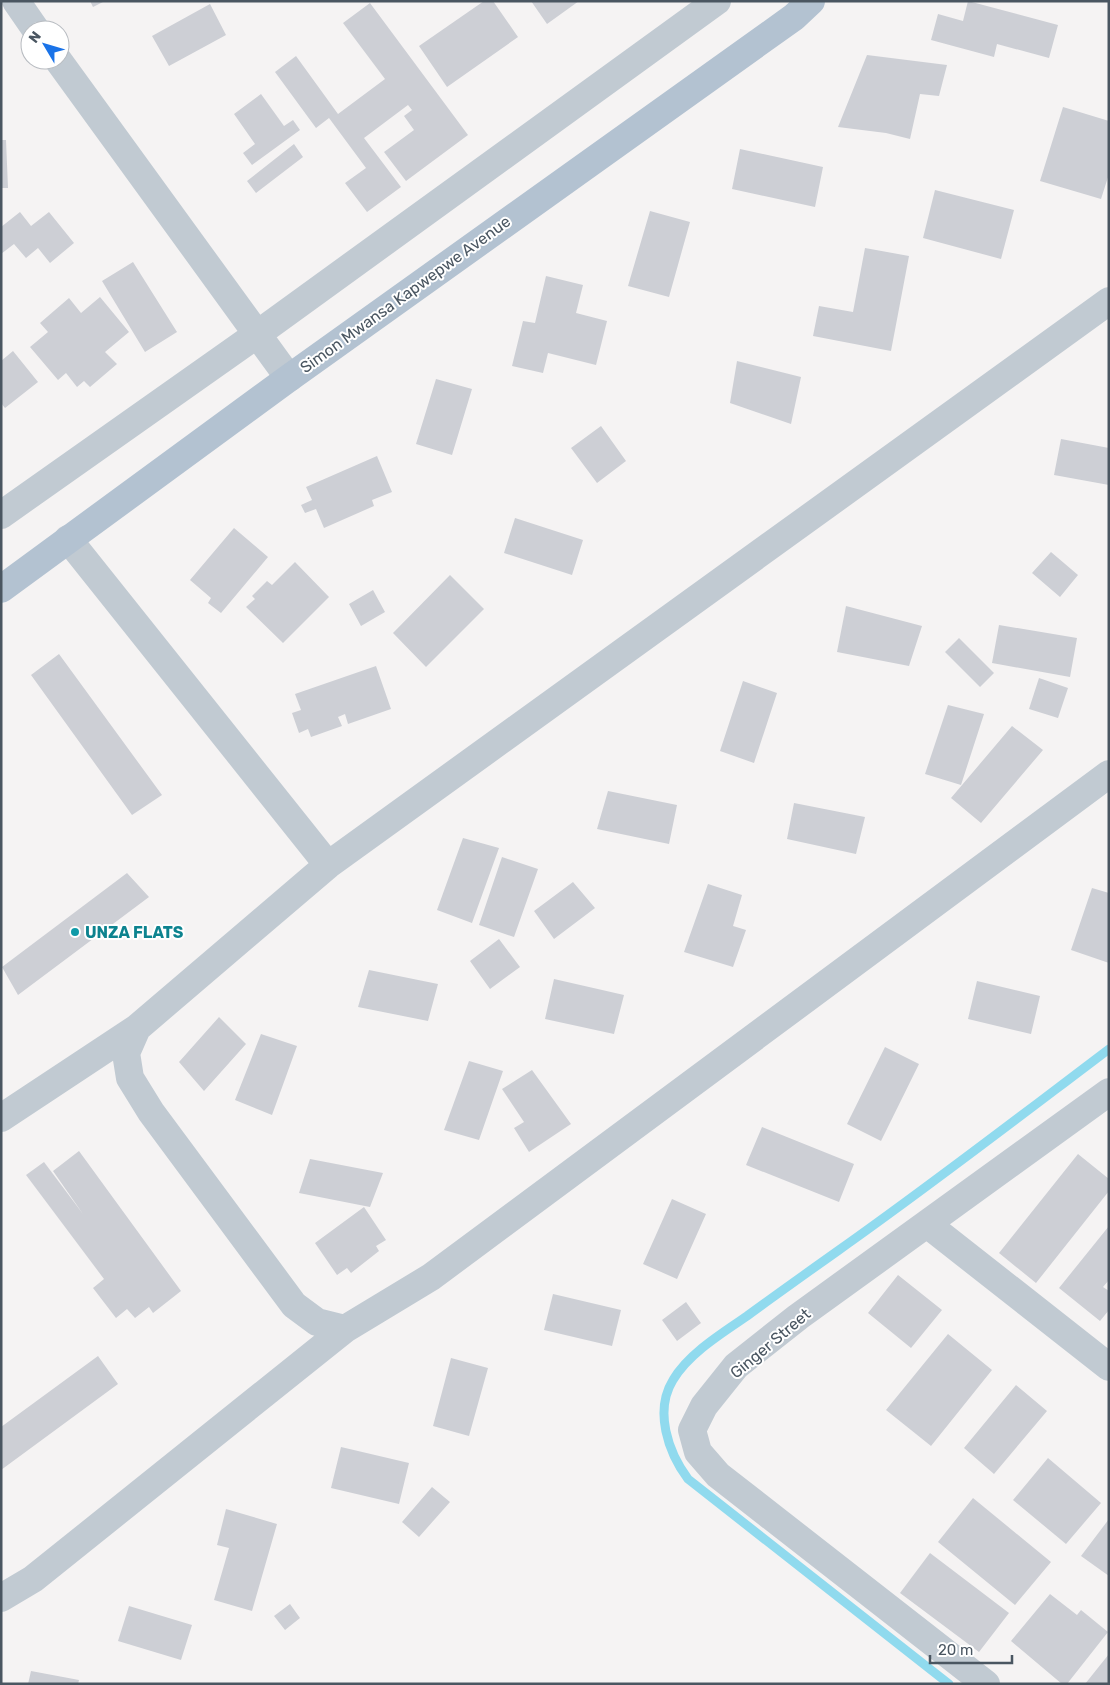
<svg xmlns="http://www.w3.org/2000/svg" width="1110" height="1685" viewBox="0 0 1110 1685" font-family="Rubik,sans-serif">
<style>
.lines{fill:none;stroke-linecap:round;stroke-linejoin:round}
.stream{stroke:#90daee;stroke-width:9}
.building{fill:#cdcfd5}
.minor{stroke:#c1cad2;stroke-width:28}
.major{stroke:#b3c2d1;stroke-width:28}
.culture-dot{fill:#0f9aa8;stroke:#fff;stroke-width:2}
.labels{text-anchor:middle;stroke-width:4;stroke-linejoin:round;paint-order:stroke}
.street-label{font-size:16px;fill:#4a5661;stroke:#fff}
.culture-label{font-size:16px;font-weight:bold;fill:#0d838f;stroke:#fff;text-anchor:start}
</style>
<rect width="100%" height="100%" fill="#f5f3f3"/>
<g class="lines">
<path class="stream" d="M949,1684L688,1479C668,1452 654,1411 673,1380C688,1354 722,1333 747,1316C777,1294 808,1272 839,1250C931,1185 1019,1117 1109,1049"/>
</g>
<path class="building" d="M90,1H105L93,7Z
M484,1H493L518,37L447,87L419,46Z
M531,1H579L547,24Z
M968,1L1058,25L1049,58L997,44L994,57L931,40L938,14L963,21Z
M370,3L468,135L406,181L384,152L414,130L404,116L412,110L408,105L364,138L401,187L367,212L345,183L366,168L329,118L316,128L275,72L296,56L338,114L385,79L343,23Z
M210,4L226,35L169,66L152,36Z
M867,55L947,65L939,96L920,94L910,139L886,133L838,127Z
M261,94L284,126L293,120L300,130L252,165L243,153L255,144L234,114Z
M1063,107L1109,121V174L1101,199L1040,181Z
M1,140H6L8,188H1Z
M294,144L303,157L256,193L247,181Z
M740,149L823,167L815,207L732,189Z
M935,190L1014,210L1001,259L923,238Z
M650,211L690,222L669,297L628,286Z
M20,212L31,226L49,212L74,243L50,263L38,248L26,258L14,244L1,254V227Z
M865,248L909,256L891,351L813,336L819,306L853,312Z
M133,262L177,332L145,352L102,281Z
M546,276L583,285L576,313L607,321L596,365L548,353L543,373L512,366L523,321L535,323Z
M100,297L129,332L105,352L117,364L90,387L84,381L77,387L66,373L58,380L30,347L48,332L40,323L69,298L81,313Z
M13,351L38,382L5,408L1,403V361Z
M737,361L801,377L791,424L730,403Z
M436,379L472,389L452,455L416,444Z
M601,426L626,461L597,483L571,448Z
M1061,439L1109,448V485L1054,475Z
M377,456L392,492L372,500L374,506L324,528L316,509L305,513L301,505L312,500L306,487Z
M515,518L583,540L572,575L504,553Z
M234,528L268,557L221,613L208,603L211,598L190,580Z
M1051,552L1078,575L1060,597L1032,573Z
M295,562L329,597L283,643L246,607L255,599L252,596L267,581L272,585Z
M450,575L484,609L426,667L393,633Z
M373,590L385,612L361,626L349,604Z
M846,606L922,626L909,666L837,652Z
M999,625L1077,638L1070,677L992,663Z
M959,638L994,673L980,687L945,652Z
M59,654L162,795L132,815L31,675Z
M376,666L391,709L348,724L345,714L338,717L342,726L311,737L308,729L299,733L292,713L301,710L295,694Z
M1039,678L1068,688L1058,718L1029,709Z
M743,681L777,693L754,763L720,751Z
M948,705L984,714L961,785L925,774Z
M1012,726L1043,750L981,823L951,798Z
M608,791L677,805L669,844L597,829Z
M794,803L865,817L856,854L787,839Z
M463,838L499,848L472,923L437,910Z
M502,857L538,869L514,937L479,925Z
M127,873L149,897L18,995L2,967Z
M573,882L595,908L554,939L534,911Z
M708,884L742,895L733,926L746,930L733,967L684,952Z
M1092,888L1109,893V963L1071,950Z
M499,939L520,967L490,989L470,961Z
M369,970L438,984L428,1021L358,1007Z
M554,979L624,995L614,1034L545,1019Z
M977,981L1040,996L1031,1034L968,1019Z
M219,1017L246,1044L204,1091L179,1062Z
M261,1034L297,1046L272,1115L235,1100Z
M885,1047L919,1064L881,1141L847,1124Z
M469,1061L503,1071L479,1140L444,1130Z
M532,1070L571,1124L529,1152L514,1128L524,1122L502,1089Z
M762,1127L854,1164L839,1202L746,1165Z
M79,1151L181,1291L153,1313L149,1307L135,1318L127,1309L116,1318L93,1288L104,1279L26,1175L44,1162L83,1214L53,1171Z
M1078,1154L1109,1179V1191L1036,1283L999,1253Z
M310,1159L383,1173L370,1207L299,1193Z
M672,1199L706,1214L677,1279L643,1264Z
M364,1207L386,1240L376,1246L379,1251L351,1273L347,1268L337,1275L315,1243Z
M1109,1226V1280L1103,1287L1109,1291V1310L1100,1321L1059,1288Z
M898,1275L942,1310L911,1348L868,1313Z
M553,1294L621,1310L612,1346L544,1330Z
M686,1302L701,1323L677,1341L662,1320Z
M948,1334L992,1370L931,1446L886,1410Z
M98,1356L118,1384L1,1470V1427Z
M451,1358L488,1368L469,1436L433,1426Z
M1016,1385L1047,1411L994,1474L964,1448Z
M341,1447L409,1463L399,1504L331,1488Z
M1048,1458L1101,1503L1066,1544L1013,1500Z
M432,1487L450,1502L419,1537L402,1522Z
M973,1498L1051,1562L1015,1605L938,1542Z
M226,1509L277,1524L252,1611L214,1600L229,1548L217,1545Z
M1109,1519V1576L1081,1556Z
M930,1553L1009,1613L979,1652L900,1593Z
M1050,1594L1077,1615L1081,1610L1108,1632L1067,1684H1062L1011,1641Z
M290,1604L300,1618L285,1630L274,1616Z
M129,1606L192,1625L181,1660L118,1641Z
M1109,1654V1684H1085Z
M31,1671L79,1680L78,1684H28Z"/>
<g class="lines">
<path class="minor" d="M16,1L36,30
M58,60L289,378
M1,515L256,335L717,1
M68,539L328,865
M137,1028L126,1053L130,1078L151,1112L294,1305L317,1322L345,1329
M1,1118L137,1028L328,865L1109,301
M927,1224L1109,1367
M1,1598L33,1579L345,1329L431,1277L1109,774
M986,1684L718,1475L698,1452L692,1430L704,1406L736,1366L798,1317L1109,1092"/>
<path class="major" d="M1,589L289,378L794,17L811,1"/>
</g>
<circle class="culture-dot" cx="75" cy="932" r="5"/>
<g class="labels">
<g class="street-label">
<text transform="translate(405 294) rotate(-36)" y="6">Simon Mwansa Kapwepwe Avenue</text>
<text transform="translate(770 1343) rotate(-40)" y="6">Ginger Street</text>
</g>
<g class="culture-label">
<text x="85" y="938">UNZA FLATS</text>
</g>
</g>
<rect width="1110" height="1685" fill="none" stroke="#4a5661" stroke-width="5"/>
<g transform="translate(45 45) rotate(308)"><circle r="24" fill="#ffffff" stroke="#b7bbc0"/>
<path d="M0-4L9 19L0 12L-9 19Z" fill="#1a73e8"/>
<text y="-8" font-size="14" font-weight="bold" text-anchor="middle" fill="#4a5661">N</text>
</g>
<path d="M930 1655v8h82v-8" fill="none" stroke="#4a5661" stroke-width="2.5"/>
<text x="938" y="1655" font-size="15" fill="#4a5661" stroke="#ffffff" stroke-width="4" paint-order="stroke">20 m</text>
</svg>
